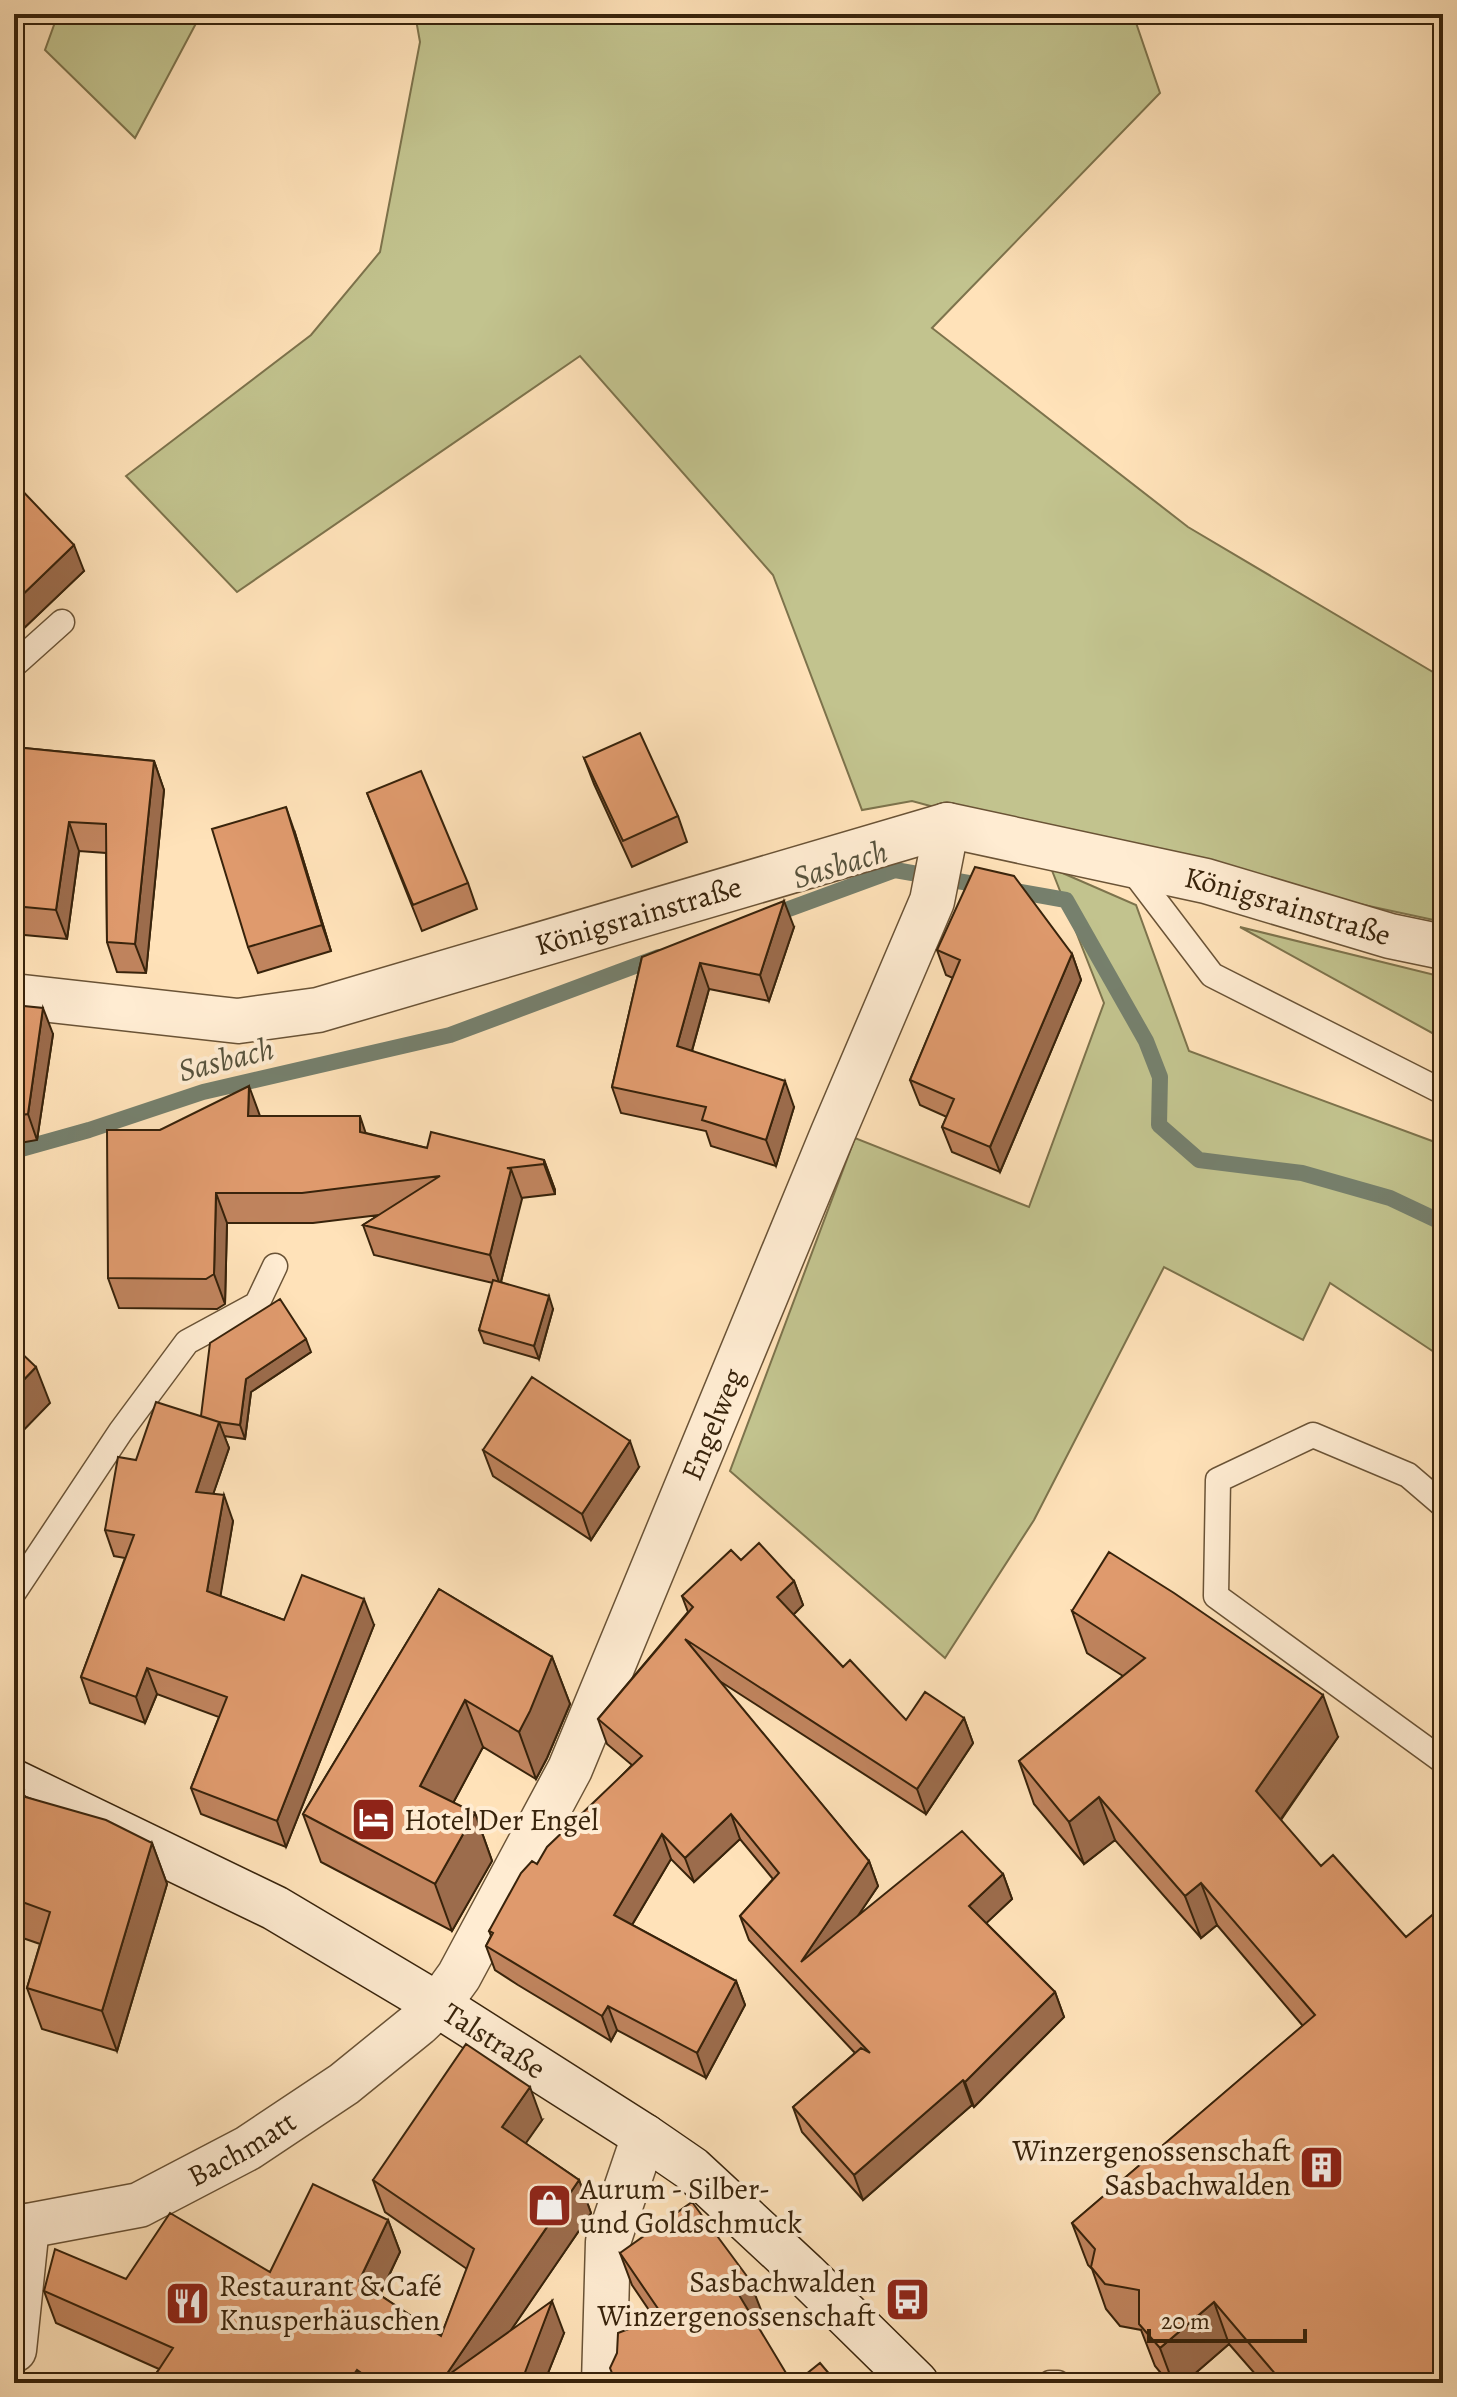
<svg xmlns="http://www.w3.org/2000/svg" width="1457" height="2397" viewBox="0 0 1457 2397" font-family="Alegreya,serif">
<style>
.green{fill:#c2c38e;stroke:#7d734c;stroke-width:2}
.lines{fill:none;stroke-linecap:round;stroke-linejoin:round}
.stream{stroke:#76806d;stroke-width:16}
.service-casing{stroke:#6a5336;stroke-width:27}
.minor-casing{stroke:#6a5336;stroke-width:47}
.secondary-casing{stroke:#38230b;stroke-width:47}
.service{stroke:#ffecd2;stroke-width:24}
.minor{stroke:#ffecd2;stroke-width:44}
.secondary{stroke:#ffecd2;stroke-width:44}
.wall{fill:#c0845e;stroke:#38230b;stroke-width:2}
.shaded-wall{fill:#9c6c4c;stroke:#38230b;stroke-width:2}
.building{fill:#df9a6d;stroke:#38230b;stroke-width:2}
.labels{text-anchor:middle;stroke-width:8;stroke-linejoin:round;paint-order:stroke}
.street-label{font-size:30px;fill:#38230b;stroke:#ffecd2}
.poi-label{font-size:30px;fill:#38230b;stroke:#ffecd2;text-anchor:start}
.water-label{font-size:32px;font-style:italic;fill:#57523c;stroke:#ffecd2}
</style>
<rect width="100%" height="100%" fill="#ffe2b9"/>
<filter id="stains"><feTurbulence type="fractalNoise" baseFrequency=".0025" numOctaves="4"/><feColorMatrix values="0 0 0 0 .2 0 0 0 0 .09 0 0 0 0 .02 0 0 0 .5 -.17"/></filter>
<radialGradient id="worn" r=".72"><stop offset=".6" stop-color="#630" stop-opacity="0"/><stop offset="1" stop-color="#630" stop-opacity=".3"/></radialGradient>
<path class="green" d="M58,14H201L135,138L45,50Z
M415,14H1133L1160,93L932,328L1188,527L1443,678V922L1038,835L912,801L862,810L773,575L580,356L237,592L126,476L311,335L380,252L420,42Z
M1051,868L1136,905L1189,1051L1443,1145V1358L1330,1283L1303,1340L1164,1267L1034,1520L945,1658L730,1471L855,1138L1029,1207L1104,1003Z
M1240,927L1443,977V1039Z"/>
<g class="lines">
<path class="stream" d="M767,917L895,870L1066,900L1146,1041L1160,1077L1159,1125L1199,1160L1302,1173L1390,1198L1443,1223
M14,1151L89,1130L203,1092L450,1035L659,957"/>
<defs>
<path id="service" d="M14,665L62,622
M1129,866L1212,975L1443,1092
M1443,1505L1408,1475L1313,1435L1218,1480L1216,1596L1443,1761
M14,1592L121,1431L187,1342L257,1304L275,1266
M1050,2383H1058"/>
<g id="minor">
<path id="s1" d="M14,996L238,1021L318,1010L947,825L1206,881L1390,936L1443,947"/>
<path id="s2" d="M14,2226H27L139,2205L248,2148L344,2084L418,2024L438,2005L459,1976L570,1769L833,1133L932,901L947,825"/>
<path d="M14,2350L27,2226"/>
<path d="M604,2383L608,2242L644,2136"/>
</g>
<g id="secondary">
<path id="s3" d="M14,1782L275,1908L438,2005L644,2136L692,2169L805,2274L916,2383"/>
</g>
</defs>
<use href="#service" class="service-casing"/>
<use href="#minor" class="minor-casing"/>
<use href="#secondary" class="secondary-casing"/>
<use href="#service" class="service"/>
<use href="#minor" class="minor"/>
<use href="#secondary" class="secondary"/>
</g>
<path class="wall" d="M14,482L84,571L20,632L14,627Z
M14,747L154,761L164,790L146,973L117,972L107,942L106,853L79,851L67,939L14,934Z
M584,758L678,816L687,842L632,867L594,784Z
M367,793L468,883L477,909L422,931Z
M295,833L331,951L258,973L248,947Z
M794,927L769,1001L709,989L692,1051L794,1107L776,1166L711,1146L706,1131L621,1113L612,1087L642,957Z
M937,950L1072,954L1081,980L1000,1172L952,1152L942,1127L947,1117L920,1105L910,1080L953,978L946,975Z
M14,1005L53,1034L37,1140L14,1144Z
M260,1116L366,1133L427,1148L544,1160L555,1190V1194L521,1198L501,1282L553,1309L539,1359L484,1343L479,1330L493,1283L374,1255L363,1225L379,1215L313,1223H227L225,1304L217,1309L119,1308L108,1278L160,1130Z
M311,1352L251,1392L245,1439L224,1436L229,1448L213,1494L233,1521L220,1596L284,1620L374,1625L286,1847L201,1814L191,1788L219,1717L157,1694L145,1723L90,1703L81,1677L125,1558L114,1556L105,1530L136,1460L201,1416Z
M483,1450L639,1467L591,1540L493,1476Z
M741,1560L794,1581L803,1605L793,1615L843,1667L906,1720L964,1718L973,1743L926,1814L718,1680L869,1861L878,1886L857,1917L1003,1874L1012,1899L986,1923L1055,1992L1064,2017L974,2107L972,2105L863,2200L802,2132L793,2107L855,2053L749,1940L740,1916L773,1879L740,1839L694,1882L671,1859L632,1925L736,1981L745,2005L706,2078L617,2030L611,2041L518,1985L495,1970L486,1946L491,1936L489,1931L537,1864L632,1765L607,1744L598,1719L688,1612L682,1596Z
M439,1589L552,1657L570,1704L547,1758L536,1779L483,1747L453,1803L475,1813L492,1861L452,1931L321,1862L303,1814Z
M1072,1611L1338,1737L1281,1820L1443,2383H1263L1229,2344L1184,2383H1169L1155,2366L1141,2330L1120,2326L1106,2309L1092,2269L1088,2265L1072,2223L1303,2026L1217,1925L1201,1938L1115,1840L1084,1864L1034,1804L1019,1761L1123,1676L1087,1653Z
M14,1786L26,1797L152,1843L167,1884L117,2051L42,2029L27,1988L40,1944L14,1935Z
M542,2120L525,2143L579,2180L591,2213L510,2331L564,2333L544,2383H150L159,2369L56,2323L44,2291L126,2279L270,2272L388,2220L400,2252L380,2295L441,2336L467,2269L385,2212L373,2180Z
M620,2253L761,2310L753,2317L655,2319L632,2285Z"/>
<path class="shaded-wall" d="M74,545L84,571L20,632L14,617V603Z
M154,761L164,790L146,973L135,944Z
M286,807L295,833L331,951L322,925Z
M69,822L79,851L67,939L56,910Z
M784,901L794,927L769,1001L760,975Z
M1072,954L1081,980L1000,1172L990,1147Z
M700,963L709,989L686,1072L677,1046Z
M43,1008L53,1034L37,1140L28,1114Z
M785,1081L794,1107L776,1166L766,1140Z
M249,1086L260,1116H248Z
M360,1116L370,1146L360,1132Z
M544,1160L555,1190V1194L544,1164Z
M511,1169L522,1199L500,1285L490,1255Z
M216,1193L227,1223L225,1304L214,1274Z
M549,1296L553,1309L539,1359L534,1346Z
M306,1339L311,1352L251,1392L245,1439L240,1425L246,1379Z
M36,1367L50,1403L14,1440V1390Z
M219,1422L229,1448L205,1518L196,1492Z
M630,1441L639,1467L591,1540L582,1514Z
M224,1495L233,1521L217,1617L207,1591Z
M794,1581L803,1605L786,1622L777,1597Z
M364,1599L374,1625L286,1847L277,1821Z
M552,1657L570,1704L547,1758L536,1779L519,1732Z
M147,1668L157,1694L145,1723L136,1697Z
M1323,1695L1338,1737L1271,1833L1256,1791Z
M465,1700L483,1747L437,1833L420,1786Z
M964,1718L973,1743L926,1814L917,1789Z
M1099,1797L1115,1840L1084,1864L1069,1822Z
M475,1813L492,1861L452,1931L435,1884Z
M731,1814L740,1839L694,1882L685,1858Z
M662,1834L671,1859L623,1940L614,1915Z
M152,1843L167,1884L117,2051L102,2011Z
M869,1861L878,1886L810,1987L801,1962Z
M1003,1874L1012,1899L978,1931L969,1906Z
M1201,1883L1217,1925L1201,1938L1185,1896Z
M736,1981L745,2005L706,2078L697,2053Z
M1055,1992L1064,2017L974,2107L965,2082Z
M608,2006L617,2030L611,2041L602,2016Z
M963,2080L972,2105L863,2200L854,2175Z
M530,2087L542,2120L514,2160L502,2127Z
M579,2180L591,2213L475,2383L444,2378Z
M388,2220L400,2252L371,2313L359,2281Z
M749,2279L761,2310L748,2321L736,2290Z
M552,2301L564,2333L544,2383H520Z
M1214,2302L1229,2344L1184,2383H1173L1160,2348Z
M357,2370L361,2383H348Z"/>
<path class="building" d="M14,482L74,545L14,603Z
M640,733L678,816L623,841L584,758Z
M14,747L154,761L135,944L107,942L106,824L69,822L56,910L14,906Z
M421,771L468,883L413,905L367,793Z
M286,807L322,925L248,947L212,829Z
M975,867L1014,876L1072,954L990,1147L942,1127L954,1099L910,1080L960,960L937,950Z
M784,901L760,975L700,963L677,1046L785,1081L766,1140L702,1120L706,1107L612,1087L642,957Z
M14,1005L43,1008L28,1114L14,1116Z
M249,1086L248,1116H360V1132L427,1148L431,1132L544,1160V1164L507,1168L511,1169L490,1255L363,1225L440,1176L302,1193H216L214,1274L206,1279L108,1278L107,1130H160Z
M493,1280L549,1296L534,1346L479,1330Z
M280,1299L306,1339L246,1379L240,1425L219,1422L201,1416L210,1343Z
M14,1346L36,1367L14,1390Z
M532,1377L630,1441L582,1514L483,1450Z
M156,1402L219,1422L196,1492L224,1495L207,1591L284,1620L302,1575L364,1599L277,1821L191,1788L227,1697L147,1668L136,1697L81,1677L134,1535L105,1530L118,1457L136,1460Z
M759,1543L794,1581L777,1597L843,1667L850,1660L906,1720L925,1692L964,1718L917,1789L685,1639L869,1861L801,1962L962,1831L1003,1874L969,1906L1055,1992L965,2082L963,2080L854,2175L793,2107L861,2048L870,2053L740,1916L779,1873L731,1814L685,1858L662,1834L614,1915L736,1981L697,2053L608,2006L602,2016L486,1946L493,1933L489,1931L521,1873L532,1861L537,1864L547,1847L642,1756L598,1719L693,1607L682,1596L731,1550L741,1560Z
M1109,1552L1174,1593L1323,1695L1256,1791L1321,1866L1333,1855L1406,1937L1443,1906V2383H1283L1214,2302L1160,2348L1139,2324V2290L1105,2284L1091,2267L1095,2249L1072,2223L1315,2015L1201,1883L1185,1896L1099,1797L1069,1822L1019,1761L1145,1658L1072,1611Z
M439,1589L552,1657L530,1711L519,1732L465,1700L420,1786L475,1813L435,1884L303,1814Z
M14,1786L24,1790L22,1796L106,1820L152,1843L102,2011L27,1988L50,1912L14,1899Z
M466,2044L530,2087L502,2127L579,2180L444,2378L552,2301L521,2383H375L357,2370L348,2383H150L173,2348L44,2291L55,2249L126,2279L170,2213L270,2272L313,2184L388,2220L359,2281L441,2336L474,2249L373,2180Z
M692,2202L749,2279L736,2290L792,2383H616L610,2368L617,2353L618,2333L663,2316L620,2253Z
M820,2363L837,2383H795Z"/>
<defs>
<symbol id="hotel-square" viewBox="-11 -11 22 22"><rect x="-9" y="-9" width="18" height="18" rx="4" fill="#8f2418" stroke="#ffecd2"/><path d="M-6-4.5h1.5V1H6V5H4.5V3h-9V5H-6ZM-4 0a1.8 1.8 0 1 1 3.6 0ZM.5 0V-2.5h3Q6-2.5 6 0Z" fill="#fff"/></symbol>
<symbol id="building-square" viewBox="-11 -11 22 22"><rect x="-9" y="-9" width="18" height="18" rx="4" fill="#8f2418" stroke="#ffecd2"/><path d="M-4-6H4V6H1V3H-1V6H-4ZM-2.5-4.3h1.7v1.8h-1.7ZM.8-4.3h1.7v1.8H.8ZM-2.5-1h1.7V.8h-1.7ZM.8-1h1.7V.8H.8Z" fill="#fff"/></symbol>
<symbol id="shop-square" viewBox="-11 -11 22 22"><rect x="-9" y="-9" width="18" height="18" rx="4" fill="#8f2418" stroke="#ffecd2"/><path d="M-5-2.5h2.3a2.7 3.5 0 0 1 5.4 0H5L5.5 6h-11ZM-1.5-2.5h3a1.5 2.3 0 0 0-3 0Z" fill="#fff"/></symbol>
<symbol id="bus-square" viewBox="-11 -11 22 22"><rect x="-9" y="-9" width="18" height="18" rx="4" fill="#8f2418" stroke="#ffecd2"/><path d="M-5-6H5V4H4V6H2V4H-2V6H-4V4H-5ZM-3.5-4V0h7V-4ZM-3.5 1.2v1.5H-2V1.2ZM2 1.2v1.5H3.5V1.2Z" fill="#fff"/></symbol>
<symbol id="restaurant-square" viewBox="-11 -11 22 22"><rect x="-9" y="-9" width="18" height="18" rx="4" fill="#8f2418" stroke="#ffecd2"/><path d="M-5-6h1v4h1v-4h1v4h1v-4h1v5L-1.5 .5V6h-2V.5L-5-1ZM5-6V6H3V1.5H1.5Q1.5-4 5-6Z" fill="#fff"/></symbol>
</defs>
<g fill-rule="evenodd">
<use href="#hotel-square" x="348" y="1794" width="51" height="51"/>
<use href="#building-square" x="1296" y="2142" width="51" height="51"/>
<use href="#shop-square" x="524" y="2180" width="51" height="51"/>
<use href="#bus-square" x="882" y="2274" width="51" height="51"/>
<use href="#restaurant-square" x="162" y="2278" width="51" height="51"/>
</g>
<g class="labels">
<g class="street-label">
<text dy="10" stroke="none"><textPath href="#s1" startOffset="1312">Königsrainstraße</textPath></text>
<text dy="10" stroke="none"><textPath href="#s1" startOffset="640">Königsrainstraße</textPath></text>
<text dy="10" stroke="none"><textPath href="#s2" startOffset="1132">Engelweg</textPath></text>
<text dy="10" stroke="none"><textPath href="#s3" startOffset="546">Talstraße</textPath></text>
<text dy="10" stroke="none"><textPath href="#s2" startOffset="244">Bachmatt</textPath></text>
</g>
<g class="poi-label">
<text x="404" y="1830">Hotel Der Engel</text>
<text x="1291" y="2161" text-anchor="end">Winzergenossenschaft<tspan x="1291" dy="34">Sasbachwalden</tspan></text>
<text x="580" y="2199">Aurum - Silber-<tspan x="580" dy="34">und Goldschmuck</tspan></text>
<text x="876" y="2292" text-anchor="end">Sasbachwalden<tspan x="876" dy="34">Winzergenossenschaft</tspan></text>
<text x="219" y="2296">Restaurant &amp; Café<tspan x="219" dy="34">Knusperhäuschen</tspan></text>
</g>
<g class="water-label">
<text transform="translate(840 864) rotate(-17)" y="11">Sasbach</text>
<text transform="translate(226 1059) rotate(-14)" y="11">Sasbach</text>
</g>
</g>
<rect width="1457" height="2397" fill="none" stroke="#ffe2b9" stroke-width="48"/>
<rect x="16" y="16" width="1425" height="2365" fill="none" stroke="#38230b" stroke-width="4"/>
<rect x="24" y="24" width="1409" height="2349" fill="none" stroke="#38230b" stroke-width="2"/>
<path d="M1149 2329v12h156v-12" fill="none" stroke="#38230b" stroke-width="4"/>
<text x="1161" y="2329" font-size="24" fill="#38230b" stroke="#ffecd2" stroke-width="6" paint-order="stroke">20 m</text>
<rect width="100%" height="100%" filter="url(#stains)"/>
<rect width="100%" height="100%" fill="url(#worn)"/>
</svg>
